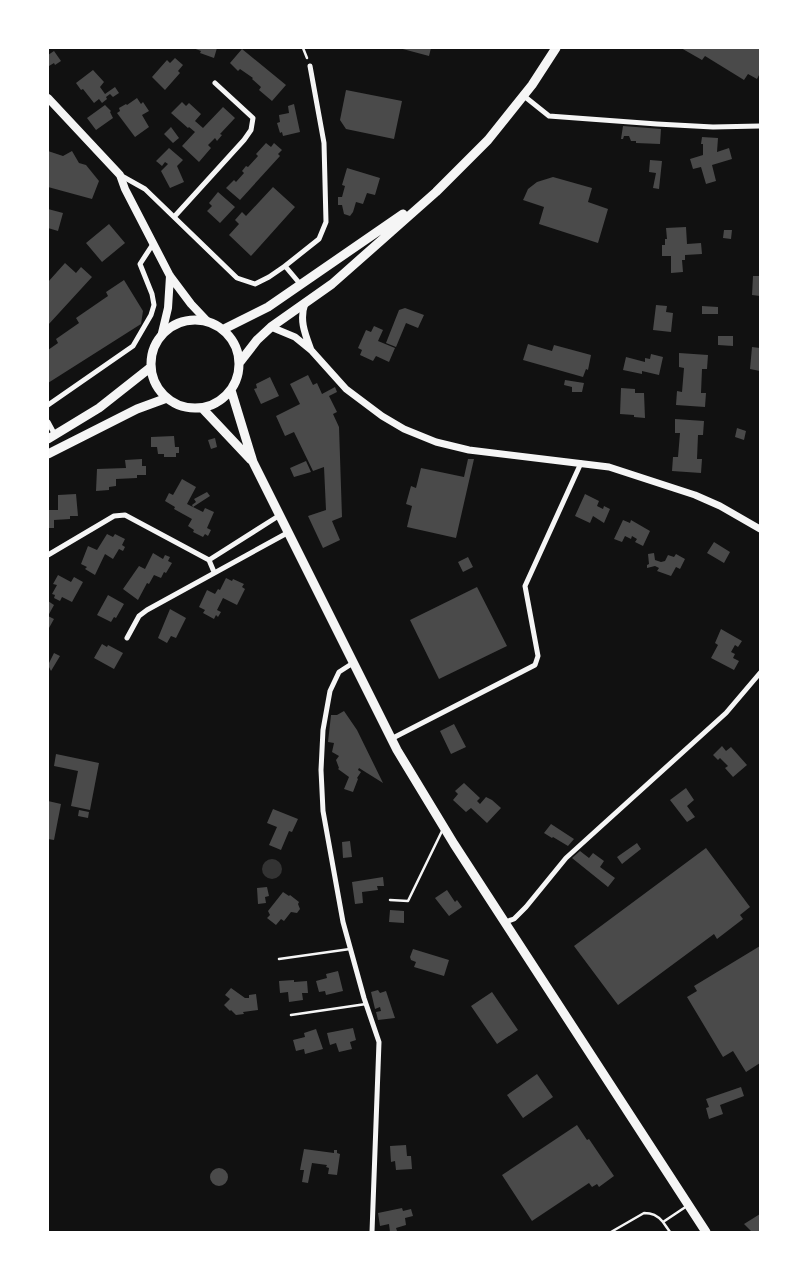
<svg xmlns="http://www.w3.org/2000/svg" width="808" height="1280" viewBox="0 0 808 1280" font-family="Overpass,sans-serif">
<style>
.water{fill:#333}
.building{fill:#4a4a4a}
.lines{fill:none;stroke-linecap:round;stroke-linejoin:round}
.path{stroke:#f5f5f5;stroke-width:2.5}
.service{stroke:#f5f5f5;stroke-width:2.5}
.minor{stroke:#f5f5f5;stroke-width:5}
.tertiary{stroke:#f5f5f5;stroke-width:7}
.secondary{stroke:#f5f5f5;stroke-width:8}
.primary{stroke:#f5f5f5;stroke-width:9}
</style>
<rect width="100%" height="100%" fill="#111"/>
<path class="water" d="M262 869a10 10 0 1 1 20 0a10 10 0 1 1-20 0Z"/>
<path class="building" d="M193,48H217L214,58L200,53L201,51Z
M399,48H431L429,56Z
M681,48H760V73L757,79L748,74L744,80L705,56L702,60Z
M242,49L286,85L272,101L259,90L261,87L252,79L253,78L240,69L238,71L230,63Z
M54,51L61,61L55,65L54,63L49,66L48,55Z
M175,58L183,65L178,71L180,73L165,90L152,77L167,60L170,63Z
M93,70L104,82L100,87L105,94L115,87L119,93L113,97L110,94L106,97L107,99L102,103L99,99L94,103L83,89L81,90L76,83Z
M346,90L402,101L394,139L346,129L340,120Z
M137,98L141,104L143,102L149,111L142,115L149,127L135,137L117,113L120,111L119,108L126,104L127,105Z
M182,102L186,106L189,103L201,114L195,121L203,128L223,107L235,118L220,134L222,135L217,141L215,138L208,145L211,148L199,162L182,146L195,132L189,127L188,128L171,113Z
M294,104L300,132L283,136L282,132L280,133L277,123L280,122L279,115L289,113L288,106Z
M105,105L111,111L110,112L113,118L96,130L87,118Z
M623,126L661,129L660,144L636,143V141H631L629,136H624L623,139H621Z
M171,127L179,138L173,143L164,134Z
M702,137L718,138L717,152L729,148L732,159L712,165L716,181L706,184L701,167L693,169L690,159L703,155V144H701Z
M266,143L271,147L274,143L282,150L278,154L280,156L240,200L226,188L234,180L236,182L244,173L242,171L246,166L248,167L258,156L256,154Z
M169,148L183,160L177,166L184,182L170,188L161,171L168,164L165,162L162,166L156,161Z
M48,151L63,156L72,151L79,163L86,165L99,181L92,199L48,187Z
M650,160L662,161L659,189L653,188L656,173L649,172Z
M347,168L380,178L375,195L367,193L363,204L356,202L353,212L350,216L344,214L342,205H338V197H342L345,186L342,185Z
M553,177L592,188L588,202L608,209L598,243L539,224L544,207L523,200L524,198L528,189L537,182Z
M273,187L295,207L251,256L229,235L239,224L235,220L242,212L246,216Z
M218,192L235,207L220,223L207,211L212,206L209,203Z
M48,209L63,213L58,231L48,228Z
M109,224L125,243L102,262L86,243Z
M686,227L687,244L701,243L702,254L685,255V260H682L683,272L671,273V256H662V245H665V239H667L666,228Z
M724,230H732L731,239L723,238Z
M65,263L76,273L81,267L92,277L48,325V282Z
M753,276H760V296L752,295Z
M124,280L143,311L141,324L48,383V350L58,343L56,339L79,323L76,318L108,296L106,292Z
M656,305L667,306L666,312L673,313L671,332L653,330Z
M702,306L718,307V314H702Z
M405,308L424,315L418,328L406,323L396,347L386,343L399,310Z
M374,326L383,330L378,341L395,348L389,362L376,356L373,361L360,355L362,350L358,348L366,330L371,332Z
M718,336H733V346L718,345Z
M528,344L552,351L554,345L591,355L588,370L586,369L583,377L523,360Z
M752,347L760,348V371L750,369Z
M679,353L708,355L707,369H702L701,393H706L705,407L676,405L677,391L682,392L684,368L679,367Z
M651,354L663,357L659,375L642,371V374L623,370L626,357L645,362V358L650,359Z
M308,375L313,385L317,383L322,394L335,387L337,392L329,396L337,412L333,414L339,427L342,517L332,521L340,540L323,548L308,516L326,510L324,467L313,471L294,432L285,436L276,416L300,404L290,384Z
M270,377L279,396L261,404L254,389L257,388L256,384Z
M565,380L584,383L582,392H572V387L564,385Z
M621,388L635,389V393H644L645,418L634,417V415L620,414Z
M675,419L704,421L703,435H698L697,459H702L701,473L672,471L673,457H678L680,433H675Z
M737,428L746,431L744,440L735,437Z
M174,436L175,447H179V453H176V457H164V454H158L157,447H151V437Z
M215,438L217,447L211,449L208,440Z
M142,459V466H146V475H137V478L116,479V486L109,487V490L96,491L97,469L126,468L125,460Z
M468,459H474L456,538L407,527L412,506L406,504L411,486L416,488L421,468L464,477Z
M306,461L311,472L294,477L290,468Z
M182,479L196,487L187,504L193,507L192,505L196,502L194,499L207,492L210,496L193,507L203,512L205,508L214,512L207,528L211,530L208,536L205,534L203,537L193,532L194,530L188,526L192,519L174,509L175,507L165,501L169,493L173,495Z
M76,494L78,516H70V519L54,520V528H48V510H58V495Z
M585,494L599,501L597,506L603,509L604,506L610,509L604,523L593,516L590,523L575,516Z
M623,520L630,523L631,520L650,531L643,546L635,542L637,539L632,536L631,539L625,536L622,542L614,539Z
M107,534L113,537L115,534L125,539L122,545L125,547L123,551L119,549L113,559L105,554L95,575L85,569L87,567L81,564L88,546L97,550Z
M714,542L730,552L724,563L707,553Z
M153,553L163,559L165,555L170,557L168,561L172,563L166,573L164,572L161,578L154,575L149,584L147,583L138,600L123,589L139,566L145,569Z
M654,553L655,560L661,562L665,561L668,555L674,557L676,554L685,559L680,569L676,567L671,576L657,571L659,568L655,566L647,568V565L649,564L648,554Z
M468,557L473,567L463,572L458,562Z
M58,575L71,582L74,577L83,582L72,602L62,597L60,601L54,598L55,595L52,594L57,585L53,584Z
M226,578L232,581L233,579L244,584L242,587L245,589L237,605L223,598L217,610L221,612L218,617L216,615L214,619L203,613L205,610L199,607L207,590L215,594L218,589L220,590Z
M477,587L507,646L439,679L410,620Z
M108,595L124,604L116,618L114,617L111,622L97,615Z
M48,601L54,605L48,616L54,619L49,628L48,627Z
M170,609L186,618L176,638L171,636L167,643L158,638Z
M721,629L742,641L738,647L735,645L731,652L735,654L733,658L739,661L734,670L711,658L718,645L715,643Z
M102,644L107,647L108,645L123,653L114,669L94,658Z
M54,653L60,656L51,671L48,665Z
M344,711L357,730L383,783L359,768L358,770L361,772L357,778L358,779L353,792L344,789L349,777L338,769L339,768L336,760L339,756L332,752L334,743L328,742L331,715H337Z
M454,724L466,747L451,754L440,731Z
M722,746L726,751L731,747L747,765L733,777L725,768L728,766L720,758L718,760L713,755Z
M56,754L99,763L90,810L71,806L78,771L54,766Z
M464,783L480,798L477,801L480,804L486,797L492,800L501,808L487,823L471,808L466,812L453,800L458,794L455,791Z
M686,788L694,800L687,806L695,817L687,822L670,800Z
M48,801L61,804L54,840L48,839Z
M273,809L298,819L292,832L289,831L281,850L269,845L277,827L267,823Z
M79,810L89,812L88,818L78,816Z
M551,824L574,839L568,846L553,837L552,838L544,833Z
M350,841L352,857L343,858L342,842Z
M637,843L641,849L622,864L617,857Z
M706,848L750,907L740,915L743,919L717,939L714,934L618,1005L574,946Z
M580,851L589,858L593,853L604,861L600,867L615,878L608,887L572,858Z
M383,877L384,886H377L378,890L362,892L363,903L355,904L352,882Z
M267,887L269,896L265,897L266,903L258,904L257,888Z
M447,890L455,902L457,900L462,907L449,916L435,898Z
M283,892L289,896L290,895L299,902L298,904L300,909L297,913L291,912L284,921L281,919L276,925L267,918L270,915L268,911Z
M390,910L404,911V923L389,922Z
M760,946V1063L746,1072L733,1051L723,1057L687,997L697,991L694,986Z
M413,949L449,960L444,976L414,967L416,962L411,960L410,957Z
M338,971L343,991L326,995L325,991L319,992L316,981L327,978L326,974Z
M294,980V982L307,981L308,993H302L303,1000L289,1002L288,992L280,993L279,981Z
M231,988L245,998H249V995L256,994L258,1010L243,1012L244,1014L236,1015L231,1010L230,1011L224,1005L230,999L225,995Z
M378,990L380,993L386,991L395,1018L378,1020L376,1012L381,1011L380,1007L375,1009L371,992Z
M492,992L518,1030L497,1044L471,1006Z
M353,1028L356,1040L350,1042L352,1049L339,1052L336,1043L330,1045L327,1033Z
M316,1029L323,1049L305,1054L304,1049L296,1051L293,1040L305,1037L304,1033Z
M537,1074L553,1097L523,1118L507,1095Z
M741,1087L744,1096L720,1105L723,1114L709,1119L706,1108L709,1107L706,1099Z
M577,1125L587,1140L589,1139L614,1176L599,1187L597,1184L592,1187L589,1183L532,1221L502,1175Z
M406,1145L407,1156H411L412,1169L396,1170L395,1161L391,1162L390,1146Z
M304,1149L334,1153V1150H337V1153L340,1154L337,1175L328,1174L329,1168L326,1167L327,1165L312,1163L308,1183L302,1182L304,1170H300Z
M210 1177a9 9 0 1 1 18 0a9 9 0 1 1-18 0Z
M402,1208L403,1211L411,1209L413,1216L405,1218L406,1225L396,1228L397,1231L393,1232H390L389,1224L380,1226L378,1213Z
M760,1214V1232H752L744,1224Z"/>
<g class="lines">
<path class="path" d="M303,48L307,58"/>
<path class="service" d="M390,900L408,901L443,829
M279,959L350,949
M291,1015L366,1004
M611,1232L644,1213C652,1213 657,1215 663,1222
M670,1232L663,1222L687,1206"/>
<path class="minor" d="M524,96L549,116L657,124L713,127L760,126
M120,175L145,189L237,278L255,284L269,277L285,266L301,285
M174,217L244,140L251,130L253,118L215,83
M285,266L319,239L326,222L324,143L310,66
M48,405L133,346L151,315L154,305L152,294L140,264L153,244
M48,422L55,435
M48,555L114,516L125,515L209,560L214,572
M209,560L280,515
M127,638L139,616L147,610L289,532
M353,663L339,672L330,691L323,730L321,770L323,811L343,922L364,998L379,1042L372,1232
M391,739L535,665L538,656L525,586L581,463
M505,922L514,919L526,907L566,858L726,713L760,673"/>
<path class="tertiary" d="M305,303C299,320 305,334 311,350
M271,327L295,337L311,350L346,389L382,416L404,429L436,442L469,450L609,467L695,495L720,506L760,529"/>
<path class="secondary" d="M48,98L120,175L125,189L170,276L191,304L207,321
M162,333L168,308L170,276"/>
<path class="primary" d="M151 364a44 44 0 1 1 88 0a44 44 0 1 1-88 0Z
M224,329L268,307L403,214
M240,362L257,340L271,327L332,284L436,192L488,140L532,85L556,48
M231,390L253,462L397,750L454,844L706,1232
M202,408L251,460
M48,439L99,408L151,367
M48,454L137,409L167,398"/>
</g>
<rect width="808" height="1280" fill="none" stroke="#ffffff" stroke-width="98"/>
</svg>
